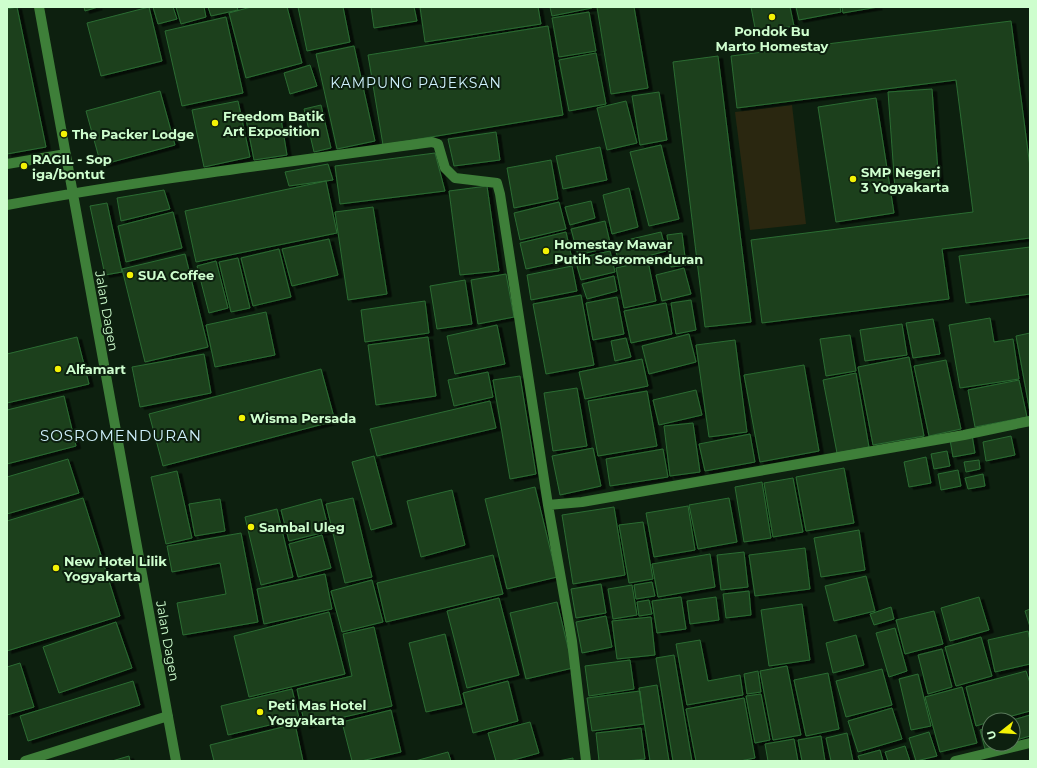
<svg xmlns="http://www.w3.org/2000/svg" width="1037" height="768" viewBox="0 0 1037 768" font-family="Montserrat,sans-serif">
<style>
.green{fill:#2a2710}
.building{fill:#1a411e;stroke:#2c6c32;filter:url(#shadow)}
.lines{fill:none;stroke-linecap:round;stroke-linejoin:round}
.minor{stroke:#3e7f39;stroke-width:10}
.poi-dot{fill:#f3f205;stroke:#0d200f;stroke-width:1.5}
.labels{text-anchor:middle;stroke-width:4;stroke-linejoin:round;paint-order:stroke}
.poi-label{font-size:13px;font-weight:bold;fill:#cefece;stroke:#0d200f;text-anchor:start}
.street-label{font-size:13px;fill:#cefece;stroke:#0d200f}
.neighbourhood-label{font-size:14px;letter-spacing:1px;fill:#d0f2fe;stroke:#0d200f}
.quarter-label{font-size:15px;letter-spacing:1px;fill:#d0f2fe;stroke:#0d200f}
</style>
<defs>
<filter id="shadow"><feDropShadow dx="4.5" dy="2.5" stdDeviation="0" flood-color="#0009"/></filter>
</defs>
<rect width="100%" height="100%" fill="#0d200f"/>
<path class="green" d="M792,105L806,224L750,230L735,112Z"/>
<path class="building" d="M17,7L46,147L7,154V9Z
M84,7H98L85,11Z
M149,7L162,61L101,76L87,23Z
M153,7H173L177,19L158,24Z
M176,7H204L206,17L181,24Z
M208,7H237L238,10L211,16Z
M251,7H287L302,63L246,78L229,13Z
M298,7H343L350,42L307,51Z
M371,7H414L417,21L374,28Z
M420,7H538L541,24L425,42Z
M550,7H592V8L552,16Z
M597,7H634L648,88L611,94Z
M751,7H790L794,26L756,33Z
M796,7H840L841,12L799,20Z
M842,7H878L843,13Z
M589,12L596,51L559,57L552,18Z
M226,17L243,93L182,106L165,31Z
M1011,21L1030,167V238L942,249L949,299L762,323L751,240L973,212L956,80L737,108L731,56Z
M548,26L563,115L383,145L368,55Z
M354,46L375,141L337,149L316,54Z
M596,53L606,104L569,111L559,60Z
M718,56L751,322L705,327L673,62Z
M310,65L317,86L290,94L284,73Z
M932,89L939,186L895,189L888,92Z
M160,91L175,145L101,165L86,111Z
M659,92L667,140L640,145L632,96Z
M876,98L894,213L836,222L818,107Z
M238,101L250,157L204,167L192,110Z
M626,101L637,143L607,150L597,108Z
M321,105L331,148L314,152L304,109Z
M280,113L287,155L254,160L246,119Z
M496,132L500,160L454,166L448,139Z
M661,145L679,219L649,226L630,152Z
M600,147L607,180L563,189L556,156Z
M435,153L445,191L340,204L335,166Z
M551,160L558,199L514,208L507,168Z
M328,164L333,180L289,186L285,172Z
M326,181L337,233L196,262L185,211Z
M487,186L499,271L460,275L449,191Z
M629,188L638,227L612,234L603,195Z
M164,190L170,209L121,221L117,198Z
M591,201L595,218L570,225L565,207Z
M559,202L566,229L520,240L514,213Z
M107,203L122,272L105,275L90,206Z
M373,207L387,294L348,300L335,212Z
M173,212L182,248L126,262L118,226Z
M605,221L611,247L578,255L571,229Z
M566,232L572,259L526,269L520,243Z
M661,232L666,251L619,264L614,243Z
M682,233L686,265L671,267L667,235Z
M329,239L338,275L292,286L282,249Z
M1030,247V294L966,303L959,256Z
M279,249L291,297L253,306L241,258Z
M610,251L615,272L581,280L575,259Z
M185,254L208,347L145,362L122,269Z
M238,258L250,308L231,312L219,262Z
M216,261L228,308L209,313L197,266Z
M648,261L656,301L624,308L616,268Z
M572,266L577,291L531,300L527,275Z
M684,268L691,294L662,301L656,275Z
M506,274L514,317L478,324L471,280Z
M614,276L617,291L587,299L582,284Z
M465,280L472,324L437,329L430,286Z
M581,295L594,365L546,374L533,304Z
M617,297L624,334L593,340L586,303Z
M691,300L696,330L676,334L671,303Z
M425,301L429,333L365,342L361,310Z
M666,303L672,334L631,343L624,311Z
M266,312L275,355L215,367L206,325Z
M990,318L994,342L1013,339L1019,379L960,388L949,325Z
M933,319L940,354L913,358L906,323Z
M902,324L907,355L865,361L860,330Z
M497,325L505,364L455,374L447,336Z
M1030,333V412L1016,336Z
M689,334L696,362L649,374L642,346Z
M850,335L856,371L826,376L820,339Z
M77,337L89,384L7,403V354Z
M428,337L436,396L376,405L368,345Z
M626,338L631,357L615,361L611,341Z
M735,340L747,432L709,437L696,345Z
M204,354L211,393L140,407L132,367Z
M909,357L924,436L873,445L858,367Z
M642,359L648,386L585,399L579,372Z
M946,360L961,429L929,436L914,366Z
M804,365L819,451L760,462L744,375Z
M321,369L335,421L163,466L149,414Z
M488,372L493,397L454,406L448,380Z
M856,373L869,447L837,453L823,380Z
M520,376L536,474L510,479L493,380Z
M1019,380L1027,417L975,427L968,390Z
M577,388L587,446L553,451L544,393Z
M696,390L702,415L659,425L653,400Z
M647,391L657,446L598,456L588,401Z
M64,396L76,446L7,464V410Z
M490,401L496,428L377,456L370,429Z
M693,423L700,472L670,476L664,426Z
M750,434L755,462L705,471L699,444Z
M972,435L975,453L953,457L950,440Z
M1011,436L1015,455L986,461L983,442Z
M593,448L601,486L560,495L552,456Z
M663,449L668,477L610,486L606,459Z
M947,451L950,466L934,469L931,454Z
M374,456L392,524L371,530L352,462Z
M926,457L931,483L909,487L904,462Z
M68,459L79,493L7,514V477Z
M979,460L980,469L966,472L964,462Z
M844,468L854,523L806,531L796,477Z
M958,470L961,486L941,490L938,474Z
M177,471L192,538L166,544L151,477Z
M983,474L985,486L968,489L965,478Z
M793,478L803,532L773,537L764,483Z
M762,482L771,538L744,542L735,487Z
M535,487L557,577L507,589L485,499Z
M452,490L465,545L421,557L407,501Z
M83,498L120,616L7,651V521Z
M353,498L372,577L345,583L326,504Z
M729,498L737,542L698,549L689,505Z
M220,499L225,531L195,536L189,504Z
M321,499L329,531L289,541L281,510Z
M688,506L695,550L654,557L646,513Z
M614,507L625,575L573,584L562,515Z
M277,509L293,577L261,585L245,517Z
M643,522L653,579L629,583L619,525Z
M859,530L865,570L821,577L814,538Z
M241,533L258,622L183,635L177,603L226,594L220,563L172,572L167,546Z
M322,535L331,568L298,577L289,544Z
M805,548L810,589L755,596L749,555Z
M744,552L748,587L721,590L717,555Z
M710,554L715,587L658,597L652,564Z
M493,555L503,594L386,622L377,583Z
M325,574L332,609L264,624L257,589Z
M866,576L875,611L834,621L825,586Z
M372,580L383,622L342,632L331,591Z
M652,582L655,596L636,599L634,585Z
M601,584L606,613L576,618L571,589Z
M632,585L637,615L613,619L608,589Z
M749,591L751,615L726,618L723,594Z
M681,597L686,629L657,633L652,601Z
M716,597L719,620L690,624L687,601Z
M979,597L989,630L950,641L941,608Z
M499,598L519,675L467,688L447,611Z
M649,600L652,614L639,616L637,602Z
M557,602L573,668L526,679L510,613Z
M802,604L810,660L769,666L761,610Z
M891,607L894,619L874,625L870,614Z
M1030,609V627L1025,611Z
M934,611L943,644L905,654L896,620Z
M329,612L345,674L249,697L234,636Z
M606,616L612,647L582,653L576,622Z
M651,617L655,655L617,659L612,621Z
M116,622L132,668L59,693L43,647Z
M374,627L392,706L305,726L297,689L352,676L343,634Z
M895,628L907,671L889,677L876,633Z
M1028,631L1030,641V664L995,672L988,640Z
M445,634L462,704L426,712L409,643Z
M856,635L864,665L833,673L826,643Z
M981,637L992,676L956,686L945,647Z
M700,640L708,681L740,675L743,695L687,705L676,644Z
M942,649L952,687L928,694L918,655Z
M674,655L692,761H673L656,658Z
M630,660L634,689L589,696L585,666Z
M20,663L34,707L7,715V667Z
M787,666L801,735L773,740L760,671Z
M882,669L892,705L846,717L836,681Z
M758,671L761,692L747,694L744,674Z
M1026,671L1030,683V711L997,720H989V722L976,726L966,687Z
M828,673L839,729L806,736L794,680Z
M918,674L931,726L911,730L899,679Z
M133,681L140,705L28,741L20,716Z
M508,681L518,721L473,733L463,693Z
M657,685L669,761H650L639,688Z
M962,687L977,743L940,752L925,697Z
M292,689L299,718L228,735L221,706Z
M640,691L644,724L592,731L587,698Z
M761,694L770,740L755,743L746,696Z
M744,698L755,758L740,761H696L686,709Z
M892,708L902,739L858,752L848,721Z
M391,710L401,752L361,761H352L342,722Z
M1030,715V736L1013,741V720Z
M530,722L539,753L510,761H496L488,733Z
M295,724L303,761H214L210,745Z
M989,727V744H1003L985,749L980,730Z
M641,728L645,759L627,761H599L596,733Z
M929,732L937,756L916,761L909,738Z
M847,733L853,761H831L826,738Z
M821,736L825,761H802L798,740Z
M794,739L798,761H768L765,744Z
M905,746L910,761H888L885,752Z
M880,750L883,761H860L858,756Z
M448,752L451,761H415Z
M129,756L130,761H112Z
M573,758V761H558Z"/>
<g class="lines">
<path class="minor" d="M39,7L176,761
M7,164L66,154
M7,205C148,179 290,162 432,142L438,144L445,168L455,178L497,183L500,194L548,505L572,641L586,761
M548,505L582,502L964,435L1030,421
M25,761L168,716
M955,761L1030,743"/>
</g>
<g class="poi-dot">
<circle cx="772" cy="17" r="4"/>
<circle cx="215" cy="123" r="4"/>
<circle cx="64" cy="134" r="4"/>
<circle cx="24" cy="166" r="4"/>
<circle cx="853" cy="179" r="4"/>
<circle cx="546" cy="251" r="4"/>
<circle cx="130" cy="275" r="4"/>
<circle cx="58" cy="369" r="4"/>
<circle cx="242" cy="418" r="4"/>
<circle cx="251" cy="527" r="4"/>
<circle cx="56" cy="568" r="4"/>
<circle cx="260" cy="712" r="4"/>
</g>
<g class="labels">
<g class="poi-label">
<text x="772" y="36" text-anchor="middle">Pondok Bu<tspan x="772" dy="15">Marto Homestay</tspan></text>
<text x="223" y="121">Freedom Batik<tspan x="223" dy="15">Art Exposition</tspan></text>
<text x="72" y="139">The Packer Lodge</text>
<text x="32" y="164">RAGIL - Sop<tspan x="32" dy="15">iga/bontut</tspan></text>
<text x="861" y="177">SMP Negeri<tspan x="861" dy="15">3 Yogyakarta</tspan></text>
<text x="554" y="249">Homestay Mawar<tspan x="554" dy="15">Putih Sosromenduran</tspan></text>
<text x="138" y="280">SUA Coffee</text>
<text x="66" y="374">Alfamart</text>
<text x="250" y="423">Wisma Persada</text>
<text x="259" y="532">Sambal Uleg</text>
<text x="64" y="566">New Hotel Lilik<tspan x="64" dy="15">Yogyakarta</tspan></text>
<text x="268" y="710">Peti Mas Hotel<tspan x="268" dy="15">Yogyakarta</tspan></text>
</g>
<g class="street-label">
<text transform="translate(107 311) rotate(80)" y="5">Jalan Dagen</text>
<text transform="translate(168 641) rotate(80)" y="5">Jalan Dagen</text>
</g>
<g class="neighbourhood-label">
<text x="416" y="88">KAMPUNG PAJEKSAN</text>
</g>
<g class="quarter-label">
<text x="121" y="441">SOSROMENDURAN</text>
</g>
</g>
<rect width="1037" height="768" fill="none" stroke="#cefece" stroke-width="16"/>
<g transform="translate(1001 732) rotate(253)"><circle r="19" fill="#0d200f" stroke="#5a795b"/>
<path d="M0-3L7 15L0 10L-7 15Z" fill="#f3f205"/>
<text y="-6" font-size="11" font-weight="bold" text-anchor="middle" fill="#cefece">U</text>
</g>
</svg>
